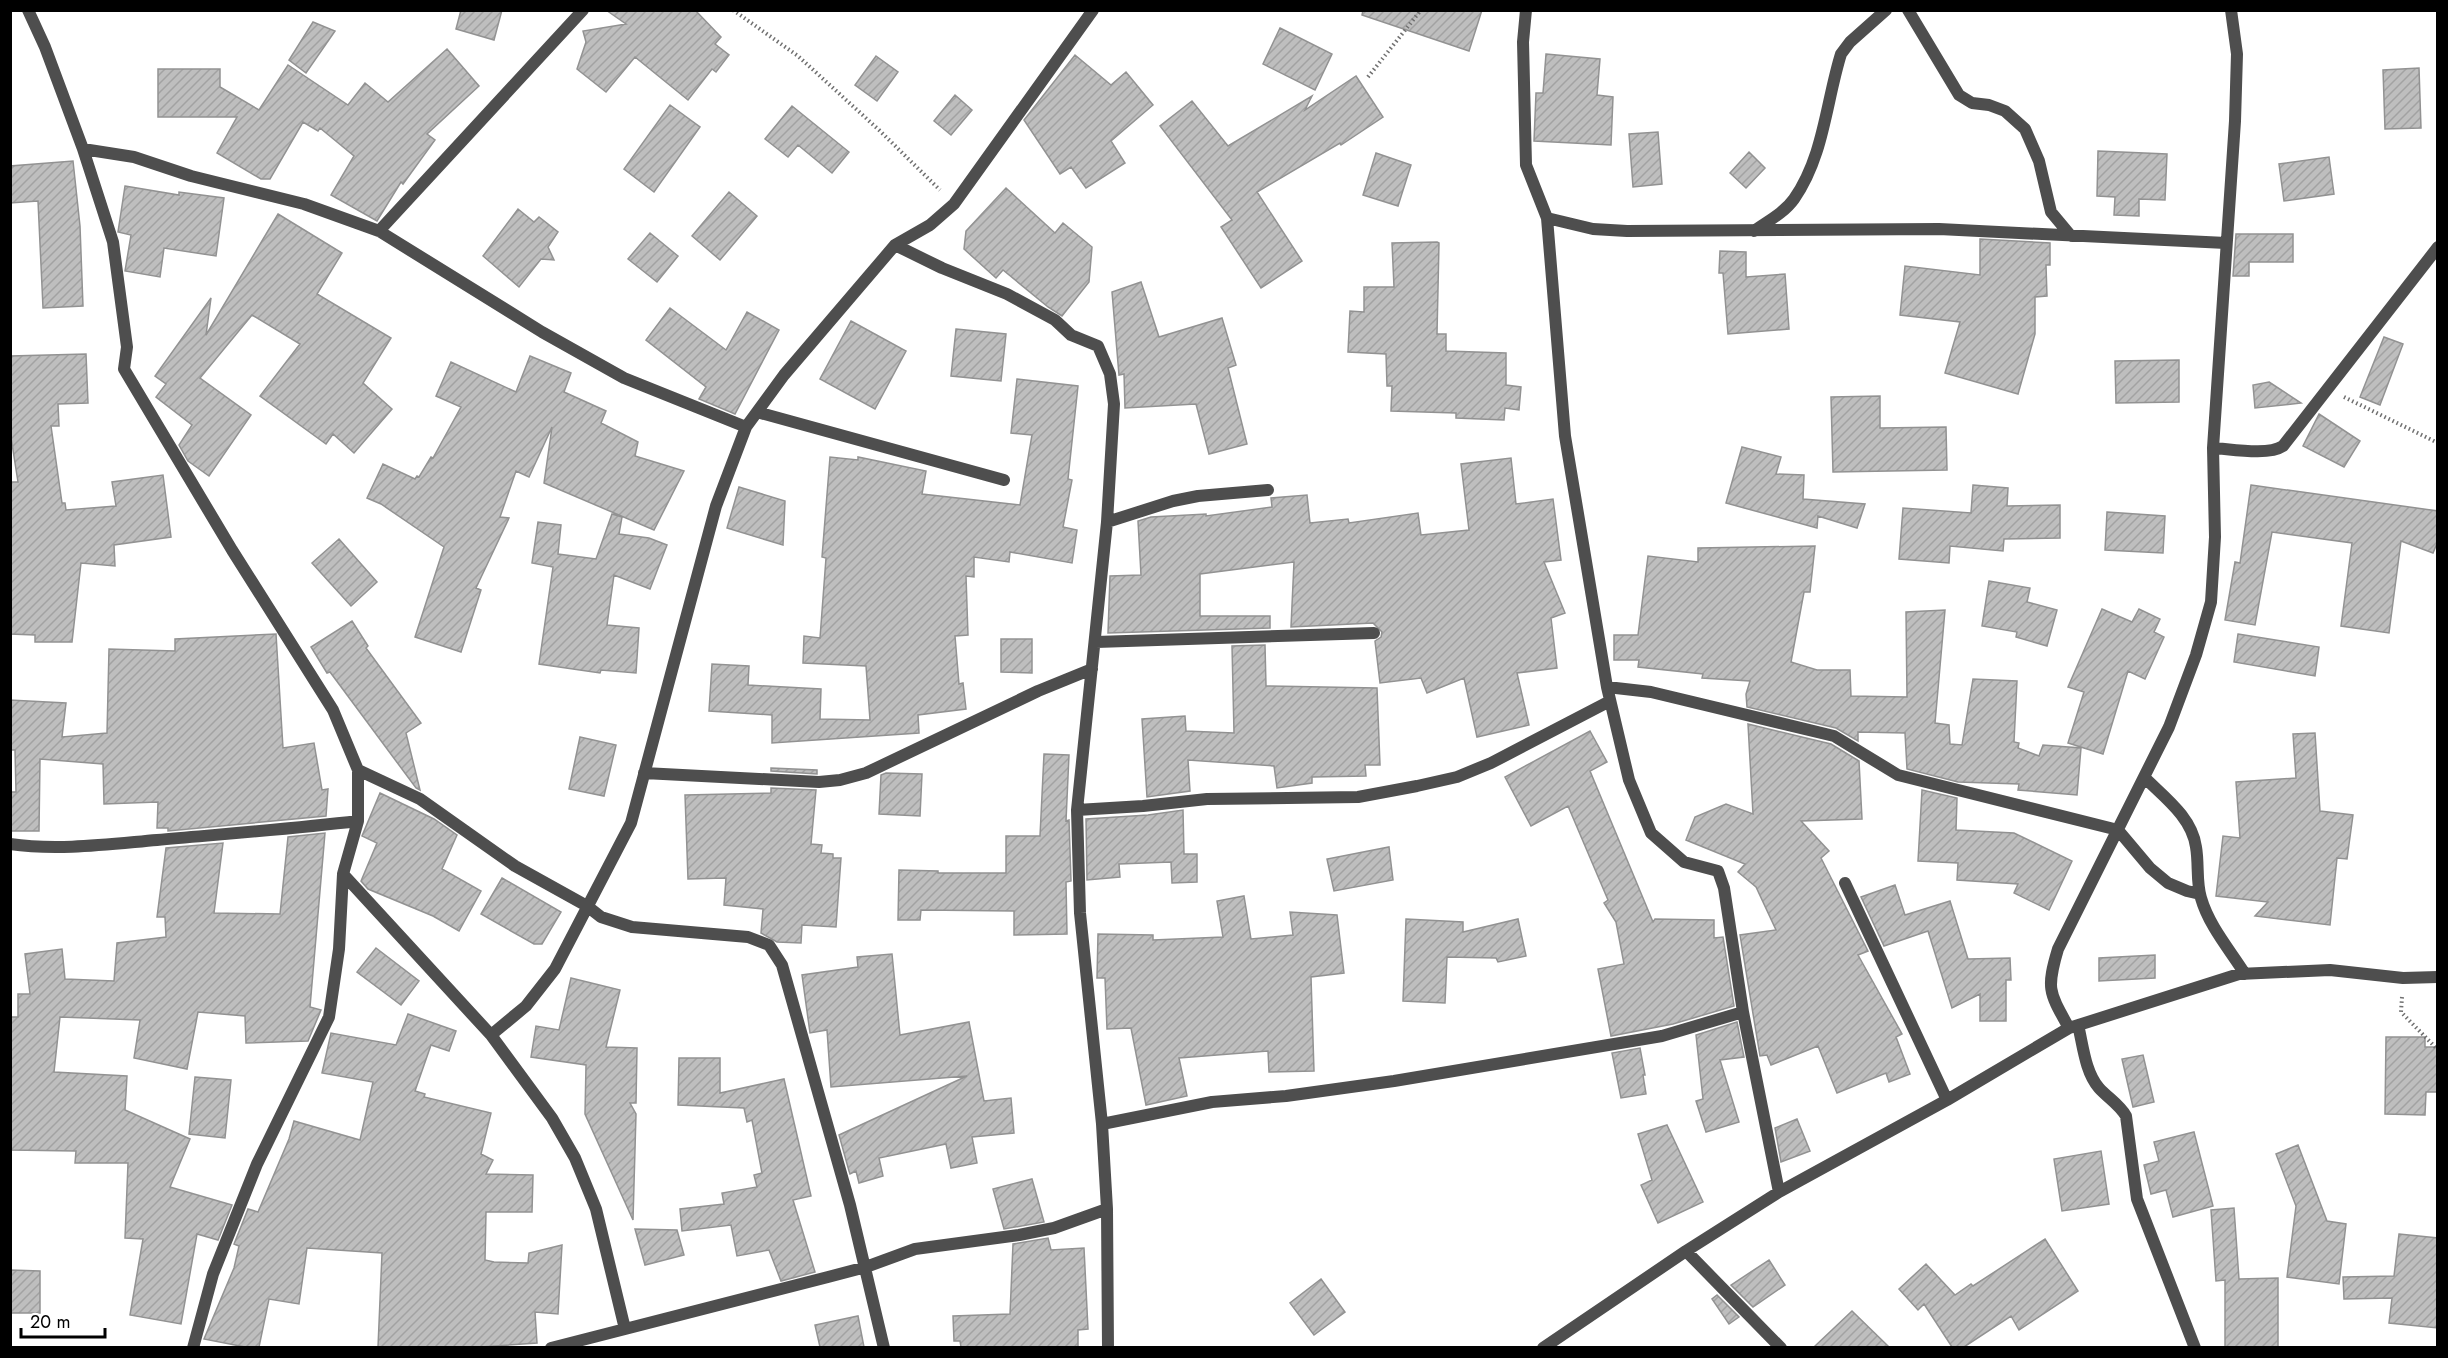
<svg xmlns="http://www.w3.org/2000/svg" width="2448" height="1358" viewBox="0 0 2448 1358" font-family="Jost,sans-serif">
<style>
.building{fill:url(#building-hatch);stroke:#929292;stroke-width:1.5}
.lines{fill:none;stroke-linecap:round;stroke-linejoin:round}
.path{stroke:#707070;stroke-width:4;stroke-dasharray:1.5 3;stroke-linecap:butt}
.street{stroke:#4e4e4e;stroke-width:12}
</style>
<defs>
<pattern id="building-hatch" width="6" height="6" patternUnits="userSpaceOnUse" patternTransform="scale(1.5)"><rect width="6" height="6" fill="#bebebe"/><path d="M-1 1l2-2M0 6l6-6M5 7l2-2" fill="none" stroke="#a2a2a2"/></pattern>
</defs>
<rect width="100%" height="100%" fill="#fff"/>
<path class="building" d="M461,10H502L494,40L456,29Z
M606,10H695L721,37L715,44L729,55L716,72L712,69L688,100L635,57L606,92L577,69L586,42L583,31L626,24Z
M1363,10H1482L1469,51L1362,15Z
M313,22L335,31L306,73L289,60Z
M1280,28L1332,54L1315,90L1263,64Z
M447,49L479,86L427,134L435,140L403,184L401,182L377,221L331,195L354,156L320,128L318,131L303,122L270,179H261L217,153L237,117H158V69H220V87L259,110L288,65L348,105L365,83L388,102Z
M1546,54L1600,59L1597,95L1613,97L1611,145L1534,141L1536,93H1543Z
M1075,55L1111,85L1126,72L1153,105L1111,141L1125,163L1086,188L1071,167L1060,174L1024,120Z
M876,56L898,72L877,101L855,85Z
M2419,68L2421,128L2385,129L2383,70Z
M1356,76L1383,117L1341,145L1340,143L1257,192L1302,261L1261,288L1221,227L1232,220L1160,126L1192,101L1228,146L1312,96L1305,110Z
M955,95L972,110L951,135L934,121Z
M670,105L700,127L654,192L624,169Z
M792,106L849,152L832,173L798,145L788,157L765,139Z
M1658,132L1662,184L1633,187L1629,134Z
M2098,151L2167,154L2165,200L2139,199V216L2114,215L2115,197L2097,196Z
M1749,152L1765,168L1746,188L1730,173Z
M1376,153L1411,165L1398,206L1363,195Z
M2329,157L2334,194L2284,201L2279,164Z
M73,161L80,226L83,306L43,308L38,201L10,203V166Z
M125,186L179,195V192L224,198L216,256L164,248L160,277L125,271L131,235L118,232Z
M1006,188L1055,233L1063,223L1092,247L1089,282L1062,316L1048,307L1003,270L996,278L964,249L966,231Z
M729,192L757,216L720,260L692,236Z
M518,209L534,222L539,217L558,232L548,247L554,260L541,259L519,287L483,256Z
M278,214L342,253L317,294L391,338L363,383L392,409L354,453L333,434L326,444L260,396L300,344L252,315L200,378L251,415L209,476L188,461L179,445L192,425L156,397L166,384L155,376L211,298L206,335Z
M650,233L678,256L657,282L628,259Z
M2236,234H2293V262H2249V276H2233Z
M1980,239L2050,243V265H2046L2047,296L2035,297V334L2018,394L1945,373L1960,322L1900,315L1905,266L1980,275Z
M1437,242L1439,243L1437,334H1446V351L1506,353V385L1521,387L1519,410L1505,408L1504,420L1456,418V413L1391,411L1392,386H1387L1386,354L1348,352L1350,311L1364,312V287H1394L1392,243Z
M1720,251L1746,252V277L1785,274L1789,329L1728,334L1723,273H1719Z
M1141,282L1159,337L1222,318L1236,365L1228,368L1247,444L1209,454L1196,404L1125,408L1124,374L1119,375L1112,292Z
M670,308L726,350L747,312L779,330L735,414L699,399L706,387L646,340Z
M851,321L906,351L875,409L820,379Z
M956,329L1006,334L1001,381L951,376Z
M2384,337L2403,344L2380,405L2360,397Z
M86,354L88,403L58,404L59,426H51L62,503H65L66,510L116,506L112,482L163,475L171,537L114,545L115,566L81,563L72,642H35V635L10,634V482H18L10,431V356Z
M530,356L571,373L564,392L606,411L601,423L638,442L635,456L684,471L654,530L544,483L552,427L529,477L516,471L500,517L509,518L476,588L481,590L461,652L415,637L444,547L381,504L367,498L383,464L415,479L417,476L419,477L431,457L433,458L461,407L436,396L451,362L516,392Z
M2179,360V402L2116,403L2115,361Z
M1017,379L1078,386L1068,479L1072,480L1063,527L1077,530L1072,563L1010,552L1009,562L974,557V577L966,576L968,635L955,636L959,684L963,683L966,709L918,715L919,733L772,743V715L709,711L712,664L749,666L748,685L821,689L820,719L870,720L866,666L803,663L804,636L820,638L826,558L822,557L830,457L858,460V457L926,471L922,494L1020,505L1032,435L1011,433Z
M2269,382L2301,403L2255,408L2253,385Z
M1880,396V428L1946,427L1947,470L1833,472L1831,397Z
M2319,414L2360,441L2344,467L2303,446Z
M1742,447L1781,457L1776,474L1804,475L1803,499L1865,504L1857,528L1818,516L1817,528L1726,503Z
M1511,458L1516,504L1553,499L1561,560L1544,562L1565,613L1551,618L1557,668L1517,673L1529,725L1477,737L1464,678L1427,693L1421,678L1380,683L1375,641L1381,637L1382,632L1373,623L1291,627L1294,562L1200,574V616H1270V628L1108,633L1110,576L1141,575L1138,521L1151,517L1206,514V516L1272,507L1271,498L1307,495L1310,523L1348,519L1349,523L1418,513L1421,535L1469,530L1461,464Z
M1973,485L2008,488L2007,506L2060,505V538L2004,539L2003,551L1950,546L1949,563L1899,559L1903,508L1971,513Z
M2251,485L2438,511V541L2433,553L2401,541L2389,633L2341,626L2352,543L2272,532L2255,625L2225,620L2235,562L2240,563Z
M739,487L785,501L783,545L727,528Z
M2107,512L2165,516L2163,553L2105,550Z
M612,514L622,517L619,534L649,538L667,545L650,589L614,575L607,625L639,628L636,673L601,670L600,673L539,664L553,567L532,563L538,522L561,525L558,554L596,559Z
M339,539L377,582L351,606L312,563Z
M1815,546L1810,592H1804L1791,662L1817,670H1850L1851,696L1907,697L1906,612L1945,610L1935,723L1949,725L1950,744L1962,745L1973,679L2017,681L2014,742L2019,743L2018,748L2039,756L2043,745L2081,748L2077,795L2018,790L2019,784L1958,782L1907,769L1905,733L1858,732V741L1836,728L1747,707L1746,694L1750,681L1702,678L1703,674L1638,667L1639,660H1614V635H1638L1648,556L1698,562V548Z
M1989,581L2030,588L2027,602L2057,610L2047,646L2016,637L2017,632L1982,626Z
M2102,609L2132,622L2139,609L2160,619L2154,632L2164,637L2145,679L2128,671L2103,754L2068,743L2084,692L2068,687Z
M352,621L368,646L366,648L421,723L406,733L420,790L416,788L330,672L327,673L311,647Z
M276,634L283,748L314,743L322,790L328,789L326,816L168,831V828H157L158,802L104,804L103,764L40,759L39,831H10V792H16L15,750H10V700L66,703L62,737L107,733L109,649L175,651V639Z
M2238,634L2319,647L2315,676L2234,662Z
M1001,639H1032V673L1001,672Z
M1265,645L1266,686L1377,688L1380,765H1365L1366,776L1312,777V783L1277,788L1274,766L1188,760L1190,791L1147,797L1142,719L1185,716L1186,731L1234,733L1232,646Z
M1748,724L1831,744L1859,761L1862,819L1801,821L1829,851L1821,858L1868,951L1858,955L1902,1034L1896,1037L1910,1074L1889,1082L1886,1073L1837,1093L1818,1046L1771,1065L1767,1055L1760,1056L1740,935L1776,930L1756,887L1738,872L1745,864L1686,840L1695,817L1726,804L1753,814Z
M1590,731L1607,762L1590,771L1653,922L1655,919L1714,920V938L1723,937L1734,1006L1673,1024L1611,1036L1598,969L1624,964L1616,922L1604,903L1608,900L1568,806L1531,826L1505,777Z
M2315,733L2320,811L2353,815L2347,859L2337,858L2330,925L2255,916L2268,902L2216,896L2223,836L2240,838L2236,782L2296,778L2293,734Z
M580,737L616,745L604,796L569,789Z
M1044,754L1069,755L1066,821L1069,820L1071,881L1066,882L1067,934L1014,935V911L921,910L920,920H898L899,870L938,871V873H1006V836H1040Z
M771,768L817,770V774L771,771Z
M886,773L922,774L920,816L879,814L881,775Z
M771,788L816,790L811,844L822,845L821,853L833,854V858H841L836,927L802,925L801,943L777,942L761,933L763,909L724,905L726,878L688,879L685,795L771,793Z
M1922,790L1957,798L1956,830L2014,833L2072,861L2049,910L2014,893L2018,884L1957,880L1958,863L1918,861Z
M380,793L434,819L457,835L442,869L481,891L459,931L433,916L368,889L361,881L377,843L362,836Z
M1183,810L1184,854H1197V882L1172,883L1171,862L1119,864L1120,877L1087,880L1086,819L1148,815Z
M325,833L310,1007L321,1010L308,1041L246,1043L245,1016L198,1012L187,1069L134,1058L140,1020L60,1017L54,1072L127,1076L125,1110L190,1139L170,1187L232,1205L218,1240L197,1234L181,1324L130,1315L143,1239L125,1238L128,1163H75L76,1151L10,1150V1017H18V994H30L25,954L62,949L65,979L114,981L117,943L166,937L165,917H157L166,848L223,843L214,913L280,914L288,837Z
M1389,847L1393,880L1334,891L1327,859Z
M502,878L561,912L542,944H534L481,914Z
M1895,885L1905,915L1950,901L1968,959L2010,958L2011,980H2006V1021H1980V994L1952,1008L1928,931L1884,946L1861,897Z
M1244,896L1251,939L1293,935L1290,912L1337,915L1344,973L1311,977L1314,1071L1269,1072L1268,1051L1179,1058L1187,1096L1146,1105L1131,1028L1107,1029L1105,978H1097L1098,934L1153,935V940L1223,937L1217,901Z
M1406,919L1463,922V932L1518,919L1526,956L1498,962L1496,958L1447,957L1445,1003L1403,1001Z
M376,948L419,981L401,1005L357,972Z
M892,954L900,1035L969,1022L984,1101L1011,1098L1014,1133L972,1137L977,1163L951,1168L946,1144L879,1158L883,1176L859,1183L856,1171L850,1174L849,1171L839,1135L967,1076L831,1087L827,1030L810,1033L802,975L858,967L857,957Z
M2155,955V978L2099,981V958Z
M571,978L620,990L606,1047L637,1048L636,1103H630L636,1114L633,1220L585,1114L586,1065L531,1057L536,1026L559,1030Z
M408,1014L456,1031L449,1051L431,1045L415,1091L425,1094L424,1097L491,1113L481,1154L493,1160L486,1174L533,1175L532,1212H486L485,1260L494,1262L528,1263L529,1253L562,1245L558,1314L535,1312L537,1343L481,1347H378L382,1253L307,1248L299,1304L269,1299L259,1347H245L204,1339L234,1268L239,1246L234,1244L248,1209L258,1212L289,1139L294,1121L360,1140L373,1082L322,1073L331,1033L396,1045Z
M1737,1022L1744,1057L1720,1060L1739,1122L1706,1132L1696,1101L1703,1099L1696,1035Z
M2386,1037H2425V1047H2438V1092H2426L2425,1115L2385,1114Z
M1640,1048L1645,1075H1643L1646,1094L1621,1098L1612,1053Z
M2143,1055L2154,1102L2133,1107L2122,1059Z
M679,1058H720V1093L784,1079L811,1196L793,1200L815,1272L781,1281L769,1250L737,1256L731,1225L682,1231L680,1209L724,1204L722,1193L757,1187L754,1175L762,1173L752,1120L747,1122L744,1108L678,1105Z
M195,1077L231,1080L225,1138L189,1134Z
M1797,1119L1810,1151L1781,1162L1775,1128Z
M1667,1125L1703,1202L1658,1223L1641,1185L1652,1180L1638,1134Z
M2194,1132L2213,1206L2173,1217L2166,1190L2151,1194L2144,1165L2159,1161L2154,1142Z
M2298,1145L2327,1221L2346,1224L2339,1284L2287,1277L2296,1206L2276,1154Z
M2101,1151L2109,1204L2062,1211L2054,1159Z
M1032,1179L1044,1222L1004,1229L993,1189Z
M2234,1208L2239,1279L2278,1278V1347H2225V1280L2216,1281L2211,1210Z
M635,1229L677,1230L684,1255L645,1265Z
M2399,1234L2438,1238V1328L2389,1323L2392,1298L2344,1299L2343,1277L2394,1276Z
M1048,1238L1051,1250L1084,1248L1088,1329L1078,1330V1347H961L960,1341H954L953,1316L1010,1314L1013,1244Z
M2045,1239L2078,1291L2019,1330L2011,1316L1964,1347H1952L1924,1304L1918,1310L1899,1289L1926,1264L1955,1295L1971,1284L1973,1286Z
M1769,1260L1785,1285L1753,1307L1731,1285Z
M10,1270L40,1271V1313H10Z
M1321,1279L1345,1312L1314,1335L1290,1303Z
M1717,1295L1739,1317L1729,1324L1712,1299Z
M1852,1311L1889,1347H1814Z
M858,1316L864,1347H820L815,1325Z"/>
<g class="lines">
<path class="path" d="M733,10L798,56L879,130L940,190
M1368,77L1421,10
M2344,397L2438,443
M2402,997L2401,1012L2438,1050"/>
<path class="street" d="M28,10L45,47L83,149L113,242L127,347L124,369L232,550L333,710L358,770V821L343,874L339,949L329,1017L257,1164L213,1274L193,1348
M1526,10L1523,42L1526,165L1547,218L1565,436L1607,687L1629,780L1651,833L1684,862L1718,871L1724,888L1743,1012L1779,1192
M1908,10L1959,95L1972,103L1989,105L2005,111L2025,129L2039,161L2051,212L2071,236
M83,149L134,157L191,176L304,204L379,231L542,332L624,378L746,427
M1547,218L1593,229L1627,231L1939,229L2226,243
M379,231L583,10
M1754,231C1768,221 1784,213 1794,199C1824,156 1826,102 1841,54L1850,42L1886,10
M895,245L942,268L1007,294L1055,320L1071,335L1098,346L1110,374L1114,404L1107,522L1077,810L1080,913L1102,1124L1107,1209L1108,1348
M757,412L1004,480
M2213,448C2231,449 2268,456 2283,446L2438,247
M1107,522L1173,501L1198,496L1268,490
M1096,642L1374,633
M1607,687L1651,692L1834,736L1898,775L2118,830L2150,868L2168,883L2187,891L2200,894
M358,770L420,799L515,866L587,906L601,917L632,927L748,937L769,945L782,965L850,1205L884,1348
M644,773L819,782L840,780L866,773L1038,691L1092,669
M2144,777C2164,797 2192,817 2196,847C2199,864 2196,882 2201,898C2209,926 2230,950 2245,974
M1077,810L1143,806L1207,799L1358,797L1417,786L1457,777L1491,763L1610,701
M10,844C58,851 110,844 157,840C224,834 291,829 358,821
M343,874L491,1035L552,1118L575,1158L596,1209L625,1329
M1845,883L1947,1100
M2078,1025C2083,1045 2085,1072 2099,1088C2108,1098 2119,1104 2126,1116L2137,1199L2195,1348
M2069,1028C2049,992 2046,989 2058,949L2169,727L2196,655L2211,602L2215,537L2213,448L2235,121L2237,54L2231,10
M491,1035L526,1006L555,969L631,823L716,506L746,427L784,375L895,245L930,225L954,204L1093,10
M1102,1124L1212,1102L1286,1096L1394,1081L1662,1036L1743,1012
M1686,1251L1781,1348
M551,1348L828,1277L866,1267L915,1249L1019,1235L1054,1228L1107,1209
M1543,1348L1686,1251L1779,1192L1947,1100L2069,1028L2239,974L2330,970L2403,978L2438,977"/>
</g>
<rect width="2448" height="1358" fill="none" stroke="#000000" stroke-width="24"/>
<path d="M21 1328v9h84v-9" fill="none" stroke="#000000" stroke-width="3"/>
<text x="30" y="1328" font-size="18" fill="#000000" stroke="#ffffff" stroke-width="4.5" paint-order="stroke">20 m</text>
</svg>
